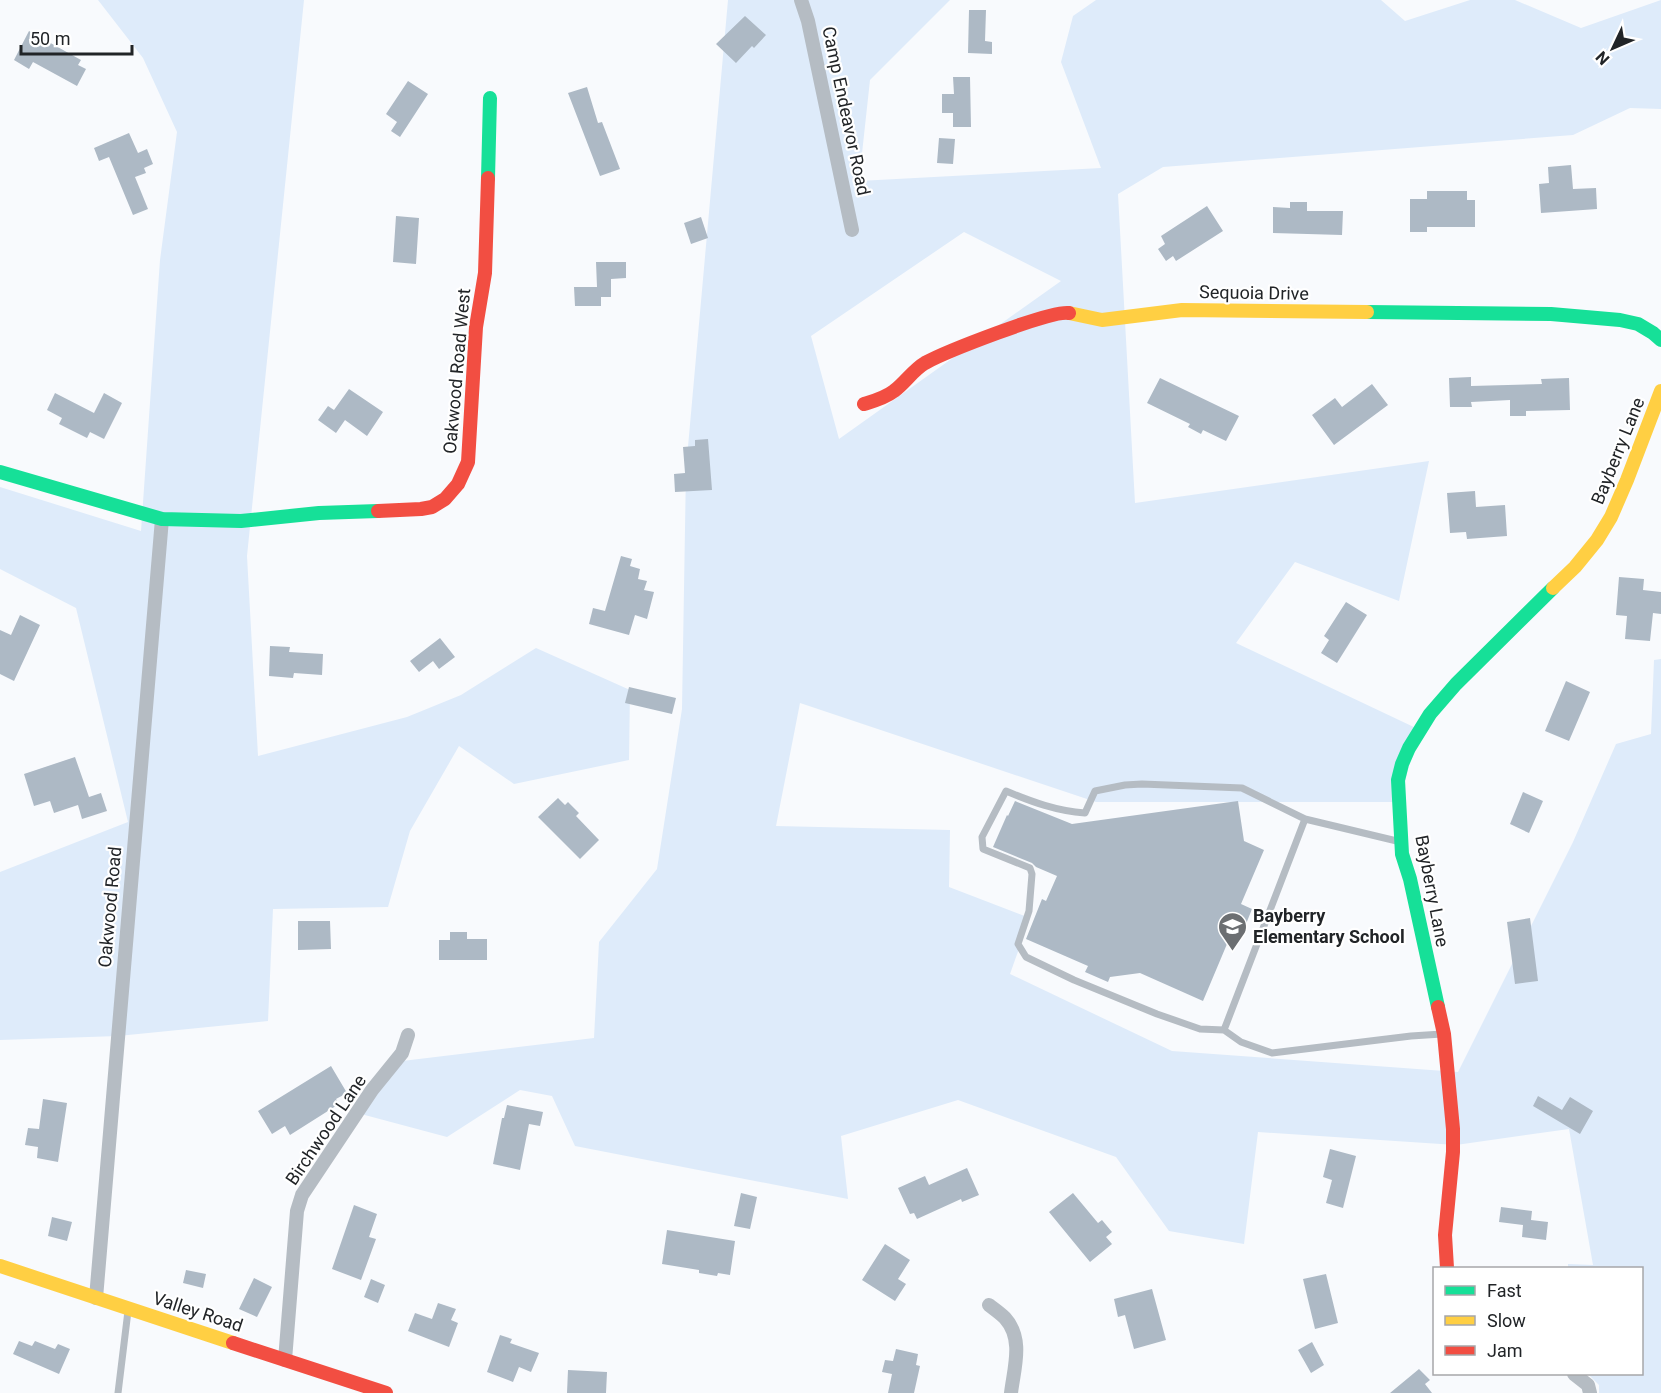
<svg xmlns="http://www.w3.org/2000/svg" width="1661" height="1393" viewBox="0 0 1661 1393" font-family="Roboto,sans-serif">
<style>
.green{fill:#deebfa;fill-rule:evenodd}
.building{fill:#adb9c5}
.lines{fill:none;stroke-linecap:round;stroke-linejoin:round}
.lane{stroke:#b5bcc3;stroke-width:7}
.street{stroke:#b5bcc3;stroke-width:14}
.fast{stroke:#16e098;stroke-width:14}
.slow{stroke:#ffcf43;stroke-width:14}
.jam{stroke:#f24e42;stroke-width:14}
.labels{text-anchor:middle;stroke-width:4.5;stroke-linejoin:round;paint-order:stroke}
.street-label{font-size:18px;fill:#212427;stroke:#fff}
.poi-label{font-size:18px;font-weight:bold;fill:#212427;stroke:#fff;text-anchor:start}
</style>
<rect width="100%" height="100%" fill="#f8fafd"/>
<path class="green" d="M98,0H304L247,556L258,756L407,717L461,695L536,648L630,690L629,760L514,784L459,746L410,831L388,907L273,909L268,1021L118,1036L0,1040V872L128,822L76,608L0,569V487L141,531L160,260L177,132L143,58Z
M728,0H950L870,80L859,181L1101,168L1061,62L1073,16L1096,0H1381L1405,21L1470,0H1515L1581,28L1661,0V109L1630,108L1573,135L1163,167L1118,194L1135,503L1429,461L1399,601L1295,562L1236,643L1418,729L1400,802H1096L800,703L776,826L950,830L949,887L1030,918L1010,974L1172,1051L1458,1072L1573,842L1616,744L1651,734L1654,660L1661,659V1393H1599V1385L1588,1374H1642V1268H1568V1264L1593,1265L1569,1129L1456,1145L1258,1132L1244,1244L1169,1231L1116,1157L958,1100L841,1136L848,1199L575,1146L552,1096L520,1090L447,1137L361,1114L394,1062L594,1038L599,942L657,869L682,709L686,469ZM964,232L1061,281L839,439L811,336Z"/>
<path class="building" d="M969,10H986L985,41L992,42V54L968,53Z
M745,16L766,35L754,48L752,46L736,63L716,44Z
M29,31L81,60L78,65L86,69L77,86L33,62L29,69L14,60Z
M953,77H970L971,127H953V113H942V94H954Z
M408,81L428,94L400,137L391,131L397,122L386,114Z
M587,87L598,123L602,122L620,169L600,176L568,93Z
M129,133L138,153L147,149L153,164L144,168L146,173L135,177L148,209L133,215L109,157L99,161L94,148Z
M939,138L955,139L953,164L937,163Z
M1571,165L1573,189L1596,188L1597,209L1541,213L1539,184L1549,183L1548,167Z
M1427,191H1467V200H1475V227H1427V232H1410V199H1427Z
M1290,202H1307V211H1343L1342,235L1273,233V207L1290,208Z
M1207,206L1223,231L1176,261L1173,256L1166,261L1158,249L1165,244L1161,236Z
M396,216L419,218L416,264L393,262Z
M701,217L708,238L691,244L684,223Z
M596,262H626V278L611,279V297H601V306H575L574,287H597Z
M1471,377V386L1542,384L1541,379L1569,378L1570,410L1526,411V416H1510V400L1471,402L1472,407H1450L1449,378Z
M1160,378L1239,416L1226,441L1203,430L1201,434L1188,427L1190,424L1147,403Z
M1372,384L1388,405L1334,445L1312,415L1335,398L1342,407Z
M349,389L383,412L367,436L345,420L336,433L318,420L328,406L334,410Z
M55,393L94,413L104,393L122,403L104,439L90,432L87,438L59,424L62,418L47,410Z
M708,439L712,490L675,492L674,474L685,473L683,447L695,446V440Z
M1475,491L1476,507L1505,505L1507,536L1467,539L1466,532L1450,533L1447,493Z
M621,556L632,559L630,566L640,569L638,579L647,581L644,590L654,592L647,619L635,615L629,635L589,624L593,608L605,611Z
M1619,577L1644,579L1643,590L1661,592V614L1653,613L1650,641L1625,639L1627,616L1616,615Z
M1346,602L1367,615L1337,663L1321,653L1329,640L1324,636Z
M20,615L40,625L14,681L0,674V630L11,635Z
M440,638L455,657L439,669L433,661L419,672L410,661Z
M270,646L290,647L289,652L323,654L322,675L294,673L293,678L269,676Z
M1566,681L1590,692L1569,741L1545,731Z
M629,687L676,698L672,714L625,703Z
M75,757L89,797L101,793L107,811L82,819L78,805L54,813L50,801L34,806L24,774Z
M1523,792L1543,801L1529,833L1510,824Z
M558,798L565,805L568,802L579,813L576,816L599,840L580,859L538,817Z
M1015,801L1072,824L1238,801L1244,841L1264,850L1241,904L1252,909L1246,924L1235,925L1203,1001L1140,973L1110,977L1108,982L1085,972L1088,966L1026,939L1042,899L1046,901L1057,876L1036,867L1032,863L993,847L1007,815L1008,816Z
M1530,918L1538,981L1515,984L1507,922Z
M298,921H330L331,949L298,950Z
M450,932H467V939H487V960H439V940H450Z
M331,1066L347,1093L336,1099L339,1104L290,1135L285,1126L272,1134L258,1111Z
M1538,1096L1562,1110L1570,1097L1593,1111L1580,1134L1533,1106Z
M43,1099L67,1103L58,1162L37,1158L38,1147L25,1145L28,1128L39,1129Z
M507,1105L543,1112L540,1126L529,1124L520,1170L493,1164L502,1118H504Z
M1330,1149L1356,1156L1343,1208L1326,1203L1332,1180L1323,1177Z
M967,1168L979,1195L962,1202L961,1199L917,1219L914,1213L910,1214L898,1188L925,1176L929,1185Z
M741,1193L757,1197L750,1229L734,1226Z
M1073,1193L1098,1223L1102,1220L1112,1232L1106,1237L1112,1244L1090,1262L1049,1212Z
M354,1205L377,1214L369,1237L376,1239L361,1280L332,1269Z
M1501,1207L1532,1211L1531,1220L1548,1222L1546,1240L1522,1237L1523,1225L1499,1222Z
M52,1217L72,1222L67,1241L48,1236Z
M667,1230L735,1241L730,1275L718,1273L717,1276L699,1273V1270L662,1264Z
M885,1244L910,1260L898,1279L906,1284L895,1301L862,1280Z
M186,1270L206,1274L203,1288L183,1283Z
M1326,1274L1338,1323L1315,1329L1303,1279Z
M254,1278L272,1287L257,1317L239,1309Z
M371,1279L385,1285L378,1303L364,1297Z
M1152,1289L1166,1340L1134,1349L1125,1315L1118,1317L1114,1299Z
M438,1303L456,1309L451,1320L458,1323L449,1347L408,1331L415,1313L432,1319Z
M500,1335L512,1339L510,1343L539,1353L531,1372L519,1367L513,1382L487,1372Z
M19,1341L32,1346L35,1341L55,1349L58,1344L70,1349L59,1374L13,1354Z
M1312,1342L1324,1365L1311,1373L1298,1350Z
M896,1349L918,1354L916,1365L920,1366L914,1393H888L892,1374L882,1372L885,1360L893,1361Z
M1419,1369L1430,1380L1425,1384L1432,1393H1390Z
M568,1370L607,1372L606,1393H567Z"/>
<g class="lines">
<path class="lane" d="M1401,842L1305,819L1242,788L1142,784L1125,785L1095,791L1085,813C1057,811 1032,802 1006,791L982,837L983,849L1030,868L1032,874L1029,911L1018,944L1026,957L1074,980L1157,1014L1200,1029L1224,1030L1241,1042L1272,1053L1411,1036L1442,1034
M1224,1030L1305,819
M118,1393L128,1311"/>
<path class="street" d="M801,0L808,21L852,230
M96,1298L162,519
M989,1305C994,1309 1000,1313 1005,1318C1024,1339 1014,1368 1011,1393
M285,1360L297,1211L302,1195L372,1090L402,1053L408,1035
M1574,1374L1588,1385L1590,1393"/>
<path class="fast" d="M488,178L490,98
M1367,312L1551,314L1620,320L1638,324L1653,333L1661,340
M0,472L162,519L241,521L319,513L378,511
M1438,1007L1410,879L1402,854L1398,780L1402,764L1409,748L1430,714L1456,684L1553,588"/>
<path class="slow" d="M1069,313L1102,320L1182,310L1367,312
M1553,588L1575,567L1597,540L1611,517L1627,480L1661,391
M0,1266L233,1343"/>
<path class="jam" d="M864,404C874,401 885,398 894,391C905,383 913,370 925,363C945,352 1051,310 1069,313
M378,511L421,509L432,507L445,499L458,484L468,462L476,327L485,273L488,178
M1438,1007L1444,1034L1453,1129V1152L1445,1235L1447,1268
M233,1343L386,1393"/>
</g>
<defs>
<symbol id="school-pin" viewBox="-11 -11 22 30"><path d="M0 17L-7.5 6A9.5 9.5 0 1 1 7.5 6Z" fill="#6c6f72" stroke="#fff"/><path d="M0-5L7-2L0 1L-7-2ZM-4 1L0 2.5L4 1V4Q0 6-4 4Z" fill="#fff"/></symbol>
</defs>
<g fill-rule="evenodd">
<use href="#school-pin" x="1216" y="910" width="33" height="45"/>
</g>
<g class="labels">
<g class="street-label">
<text transform="translate(846 111) rotate(78)" y="6">Camp Endeavor Road</text>
<text transform="translate(1254 293) rotate(1)" y="6">Sequoia Drive</text>
<text transform="translate(457 371) rotate(-85)" y="6">Oakwood Road West</text>
<text transform="translate(1618 451) rotate(-68)" y="6">Bayberry Lane</text>
<text transform="translate(1432 891) rotate(79)" y="6">Bayberry Lane</text>
<text transform="translate(110 907) rotate(-85)" y="6">Oakwood Road</text>
<text transform="translate(326 1130) rotate(-56)" y="6">Birchwood Lane</text>
<text transform="translate(198 1312) rotate(18)" y="6">Valley Road</text>
</g>
<g class="poi-label">
<text x="1253" y="922">Bayberry<tspan x="1253" dy="21">Elementary School</tspan></text>
</g>
</g>
<rect x="1433" y="1267" width="210" height="108" fill="#ffffff" stroke="#a6a7a9" stroke-width="1.5"/>
<rect x="1445" y="1286" width="30" height="9" fill="#16e098" stroke="#a6a7a9" stroke-width="1.5"/>
<text x="1487" y="1297" font-size="18" fill="#212427">Fast</text>
<rect x="1445" y="1316" width="30" height="9" fill="#ffcf43" stroke="#a6a7a9" stroke-width="1.5"/>
<text x="1487" y="1327" font-size="18" fill="#212427">Slow</text>
<rect x="1445" y="1346" width="30" height="9" fill="#f24e42" stroke="#a6a7a9" stroke-width="1.5"/>
<text x="1487" y="1357" font-size="18" fill="#212427">Jam</text>
<g transform="translate(1613 48) rotate(226)" stroke="#ffffff" stroke-width="4.5" paint-order="stroke">
<path d="M0-4.5L10 22L0 15L-10 22Z" fill="#212427"/>
<text y="-9" font-size="16" font-weight="bold" text-anchor="middle" fill="#212427">N</text>
</g>
<path d="M21 45v9h111v-9" fill="none" stroke="#212427" stroke-width="3"/>
<text x="30" y="45" font-size="18" fill="#212427" stroke="#ffffff" stroke-width="4.5" paint-order="stroke">50 m</text>
</svg>
